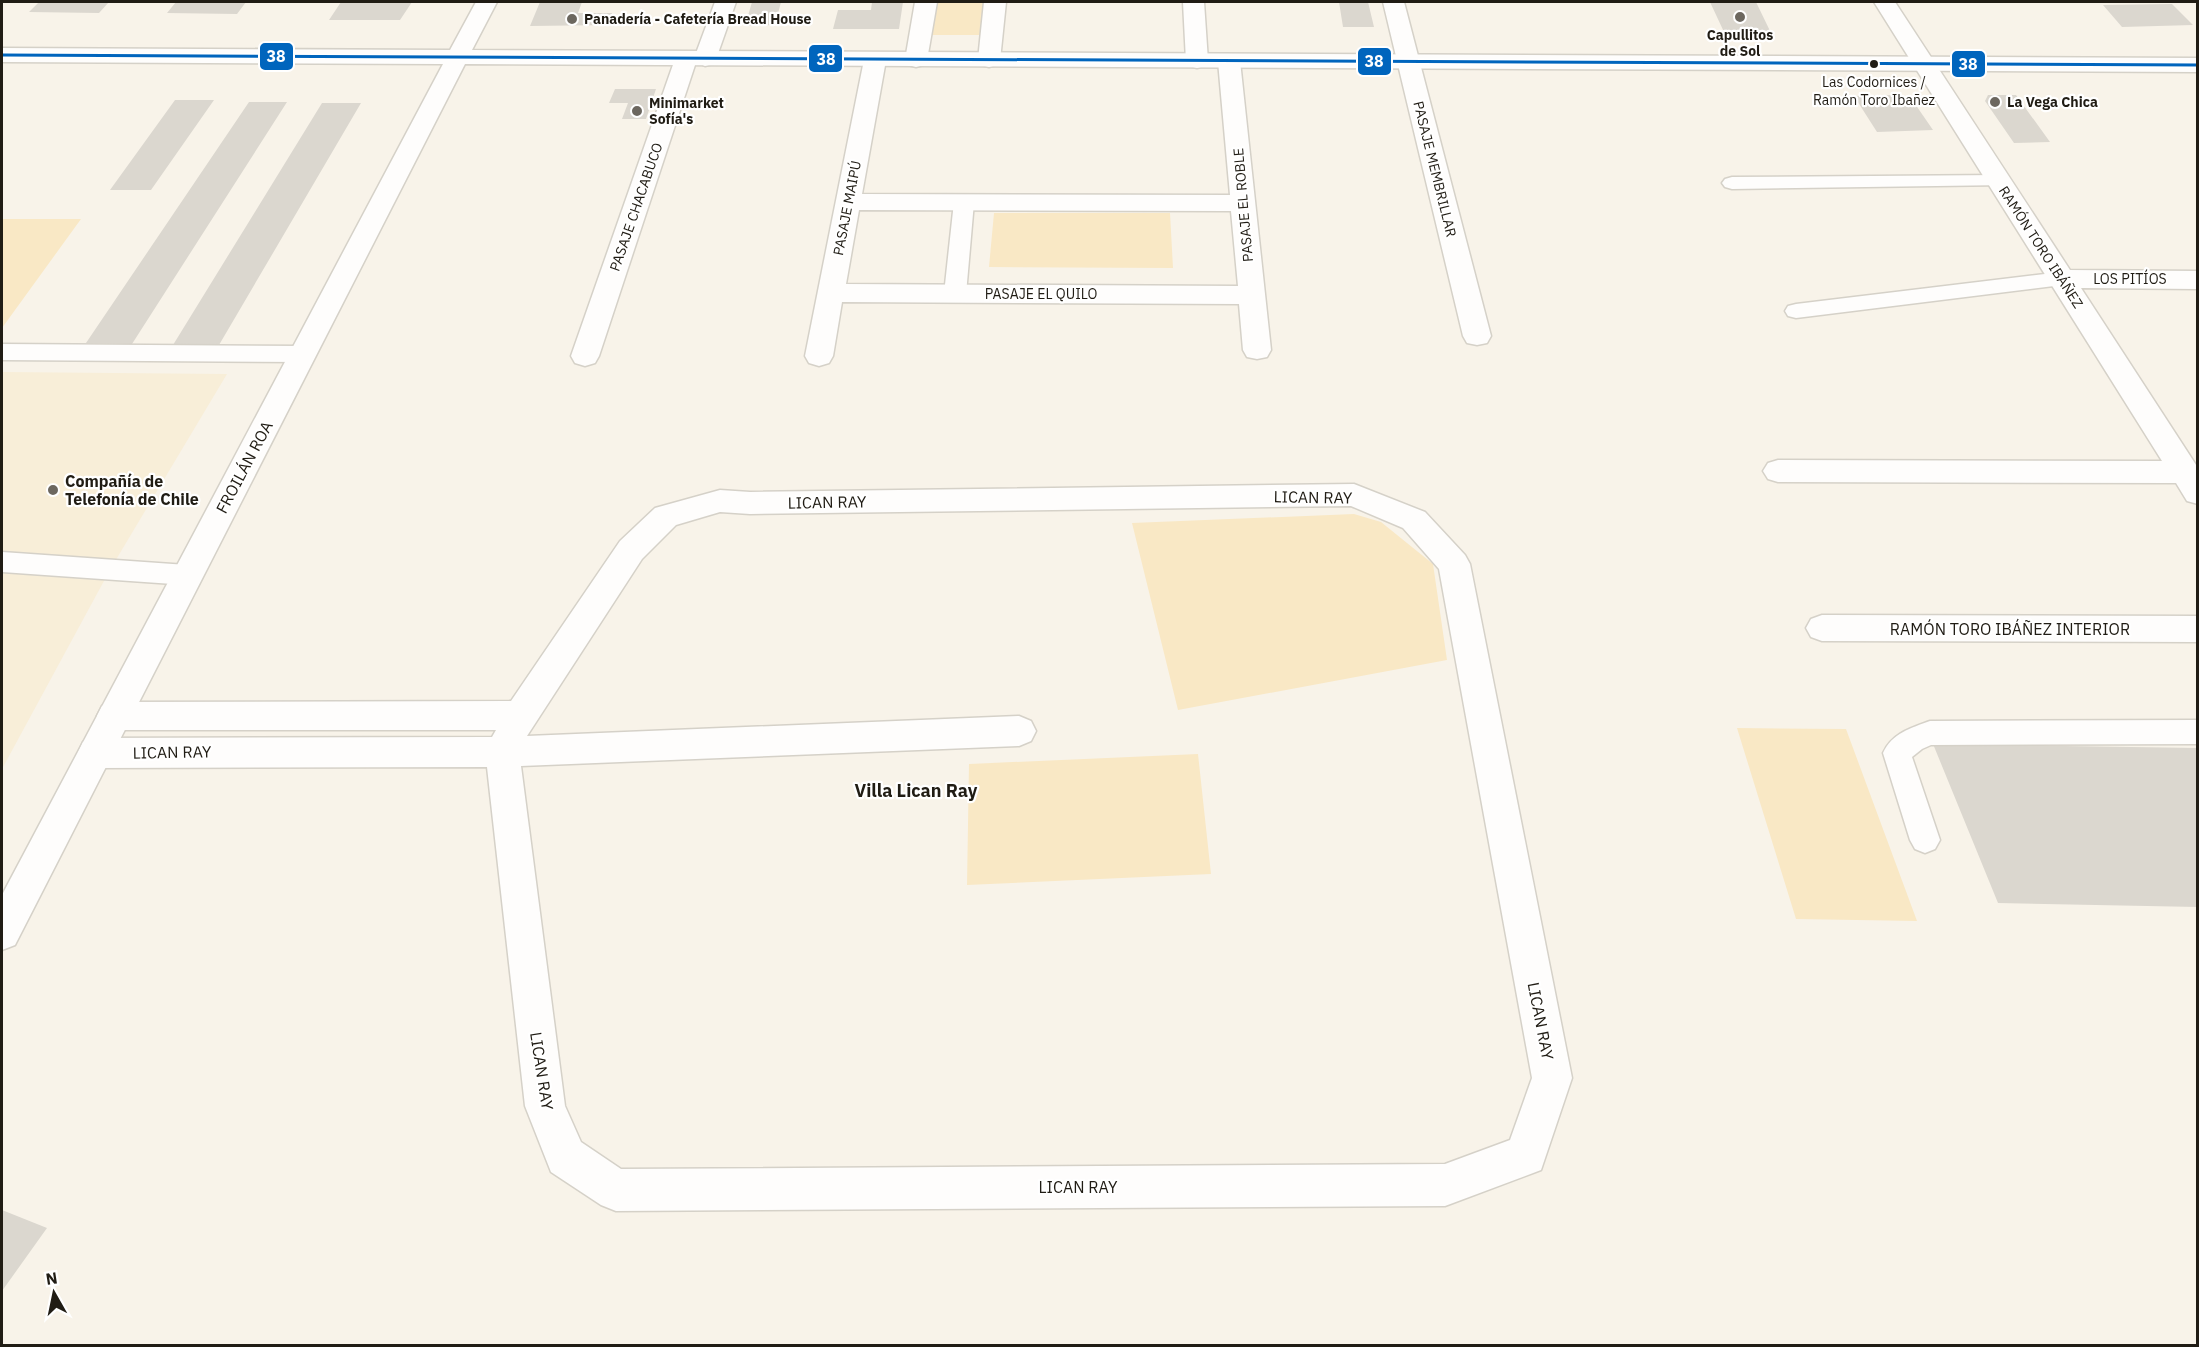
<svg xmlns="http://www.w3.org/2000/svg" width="2199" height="1347" viewBox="0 0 2199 1347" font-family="'IBM Plex Sans',sans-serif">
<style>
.built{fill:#f8eed8}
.green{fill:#f9e8c5}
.building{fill:#dbd7cf}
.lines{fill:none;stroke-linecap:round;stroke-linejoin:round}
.lane-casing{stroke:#d5d1c8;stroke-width:3}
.street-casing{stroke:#d5d1c8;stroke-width:3}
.secondary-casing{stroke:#d5d1c8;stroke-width:3}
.lane{fill:#fefdfc;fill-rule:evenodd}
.street{fill:#fefdfc;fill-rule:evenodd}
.secondary{fill:#fefdfc;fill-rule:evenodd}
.bus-1-casing{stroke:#fff;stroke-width:6}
.bus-1{stroke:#0065bd;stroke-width:3}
.poi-dot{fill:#6c675f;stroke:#fff;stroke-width:2}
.bus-dot{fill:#201c14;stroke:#fff;stroke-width:2}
.labels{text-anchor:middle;stroke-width:4.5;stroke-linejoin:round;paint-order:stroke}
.far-poi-label{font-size:14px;font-weight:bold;fill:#201c14;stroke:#fff;text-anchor:start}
.bus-label{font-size:14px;fill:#201c14;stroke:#fff}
.far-street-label{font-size:14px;fill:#201c14;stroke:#fff}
.street-label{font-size:16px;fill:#201c14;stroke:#fff}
.poi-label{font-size:16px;font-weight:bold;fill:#201c14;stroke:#fff;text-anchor:start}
.neighbourhood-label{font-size:18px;font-weight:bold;fill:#201c14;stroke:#fff}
.line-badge{stroke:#fff;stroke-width:2}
.badge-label{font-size:16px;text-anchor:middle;font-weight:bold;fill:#fff}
</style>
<rect width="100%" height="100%" fill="#f8f3e9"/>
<path class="built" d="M2,372L227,374L111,568L2,769Z"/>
<path class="green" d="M938,2H983L980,35H932Z
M994,213H1170L1173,268L989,267Z
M2,219H81L2,328Z
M1354,514L1381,522L1433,564L1447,660L1178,710L1132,523Z
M1737,728L1846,729L1917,921L1796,919Z
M1198,754L1211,874L967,885L969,764Z"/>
<path class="building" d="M39,2H109L99,13L29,12Z
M176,2H246L237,14L167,13Z
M341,2H412L400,20H329Z
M540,2H582L578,13H612L608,25L530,26Z
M752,2H781L775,25L745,26Z
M872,2H903L899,29H833L838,10H871Z
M1339,2H1368L1374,27H1343Z
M1710,2H1756L1771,33L1724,32Z
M2172,4L2193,25L2122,27L2103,5Z
M615,89H656L646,119H622L628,103H609Z
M1893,95L1913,101L1933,130L1877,132L1854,96Z
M1988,95H2016L2050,142L2014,143L1985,101Z
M175,100H214L151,190H110Z
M249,102H287L132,344L86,343Z
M322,103H361L219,345H173Z
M1933,744L2198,748V907L1998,903Z
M2,1210L47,1228L2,1291Z"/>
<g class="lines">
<defs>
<path id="lane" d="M2000,175L2007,177L2010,181L2007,185L1732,189L1725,187L1722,183L1725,179L1732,177Z
M964,196L971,198L974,202L966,294L963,299L955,301L947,299L944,294L954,202L957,198Z
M2062,272L2070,274L2073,279L2070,284L1796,318L1788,316L1785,311L1788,306L1796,304Z
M2,344L303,346L311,348L314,354L311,360L303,362L2,360Z
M2,552L187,565L196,568L200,575L196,582L187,585L2,572Z
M2198,720V744L1931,745L1922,749L1912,757L1940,840L1935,849L1925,853L1915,849L1910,840L1883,753C1892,733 1911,728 1930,721Z"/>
<path id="street" d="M715,2H736L716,59L713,64L705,66L696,62L599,356L595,363L585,366L575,363L571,356L675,59L678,54L686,52L695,56Z
M915,2H937L927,60L924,65L916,67L908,65L905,60Z
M984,2H1006L1000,60L997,65L989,67L981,65L978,60Z
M1183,2H1204L1208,61L1205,66L1197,68L1189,66L1186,61Z
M1383,2H1404L1491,336L1487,343L1477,345L1467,343L1463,336Z
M1874,2H1895L2070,270L2198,271V289L2081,288L2198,468V504L2187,501L2176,483L1778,482L1768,479L1763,471L1768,463L1778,460L2162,461Z
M875,53L883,55L886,60L862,194L1230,195L1218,61L1221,56L1229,54L1237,56L1240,61L1271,350L1267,357L1257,359L1247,357L1243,350L1239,304L842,302L833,356L829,363L819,366L809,363L805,356L864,60L867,55ZM859,210L1231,211L1238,286L846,284Z
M1354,484L1425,512L1465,555L1470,564L1572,1078L1541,1170L1445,1206L616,1211L601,1205L551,1172L525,1106L487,767L95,768L83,764L78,753L83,742L95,738L492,737L496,730H114L102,726L97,716L102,706L114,702L511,701L620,541L655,508L720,490L750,492ZM1351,506L1403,528L1439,569L1532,1078L1510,1140L1445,1164L621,1169L581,1142L565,1106L521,766L1019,746L1031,741L1036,731L1031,721L1019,716L527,736L642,559L676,525L720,512L750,514Z
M1822,615L2198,616V642L1822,641L1811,637L1806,628L1811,619Z"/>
<path id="secondary" d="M476,2H497L472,50L2198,58V72L465,64L15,945L2,950V895L443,64L2,62V48L450,50Z"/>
</defs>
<use href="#lane" class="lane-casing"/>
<use href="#street" class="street-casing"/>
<use href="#secondary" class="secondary-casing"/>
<use href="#lane" class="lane"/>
<use href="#street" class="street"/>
<use href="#secondary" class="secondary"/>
<defs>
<path id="bus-1" d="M2,55L2198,65"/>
</defs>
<use href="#bus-1" class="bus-1-casing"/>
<use href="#bus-1" class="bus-1"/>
</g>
<g class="poi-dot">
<circle cx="1740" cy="17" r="6"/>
<circle cx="572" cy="19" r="6"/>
<circle cx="1995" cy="102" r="6"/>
<circle cx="637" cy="111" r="6"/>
<circle cx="53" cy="490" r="6"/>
</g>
<circle class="bus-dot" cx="1874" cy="64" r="5"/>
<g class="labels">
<g class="far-poi-label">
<text x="584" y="24">Panadería - Cafetería Bread House</text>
<text x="1740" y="40" text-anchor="middle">Capullitos<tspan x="1740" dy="16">de Sol</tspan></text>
<text x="2007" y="107">La Vega Chica</text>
<text x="649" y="108">Minimarket<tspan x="649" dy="16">Sofía's</tspan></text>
</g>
<g class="bus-label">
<text x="1874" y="87">Las Codornices /<tspan x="1874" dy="18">Ramón Toro Ibañez</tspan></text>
</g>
<g class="far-street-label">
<text transform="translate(1435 169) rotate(76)" y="5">PASAJE MEMBRILLAR</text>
<text transform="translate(1243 205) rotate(-95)" y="5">PASAJE EL ROBLE</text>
<text transform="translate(636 207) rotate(-71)" y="5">PASAJE CHACABUCO</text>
<text transform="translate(847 208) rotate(-79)" y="5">PASAJE MAIPÚ</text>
<text transform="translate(2041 247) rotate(57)" y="5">RAMÓN TORO IBÁÑEZ</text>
<text x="2130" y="284">LOS PITÍOS</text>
<text x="1041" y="299">PASAJE EL QUILO</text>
</g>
<g class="street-label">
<text transform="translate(244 467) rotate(-62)" y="6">FROILÁN ROA</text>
<text transform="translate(1313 497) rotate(1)" y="6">LICAN RAY</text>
<text transform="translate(827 502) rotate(-1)" y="6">LICAN RAY</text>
<text x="2010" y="635">RAMÓN TORO IBÁÑEZ INTERIOR</text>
<text transform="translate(172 752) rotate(-1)" y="6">LICAN RAY</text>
<text transform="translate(1541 1021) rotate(79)" y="6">LICAN RAY</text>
<text transform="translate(542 1071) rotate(81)" y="6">LICAN RAY</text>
<text x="1078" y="1193">LICAN RAY</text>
</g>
<g class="poi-label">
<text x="65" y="487">Compañía de<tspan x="65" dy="18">Telefonía de Chile</tspan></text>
</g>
<g class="neighbourhood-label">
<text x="916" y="797">Villa Lican Ray</text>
</g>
</g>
<g class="line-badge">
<rect x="259" y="42" width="35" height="29" rx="6" fill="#0065bd"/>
<rect x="808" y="44" width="35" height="29" rx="6" fill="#0065bd"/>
<rect x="1357" y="47" width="35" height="29" rx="6" fill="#0065bd"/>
<rect x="1951" y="50" width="35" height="28" rx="6" fill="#0065bd"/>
</g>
<g class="badge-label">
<text x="276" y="62">38</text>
<text x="826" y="65">38</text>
<text x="1374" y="67">38</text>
<text x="1968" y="70">38</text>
</g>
<rect width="2199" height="1347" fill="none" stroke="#201c14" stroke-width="6"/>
<g transform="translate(54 1293) rotate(351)" stroke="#ffffff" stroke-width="4.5" paint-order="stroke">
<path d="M0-4.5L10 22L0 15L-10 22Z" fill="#201c14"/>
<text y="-9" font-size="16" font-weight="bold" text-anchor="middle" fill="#201c14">N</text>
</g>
</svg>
